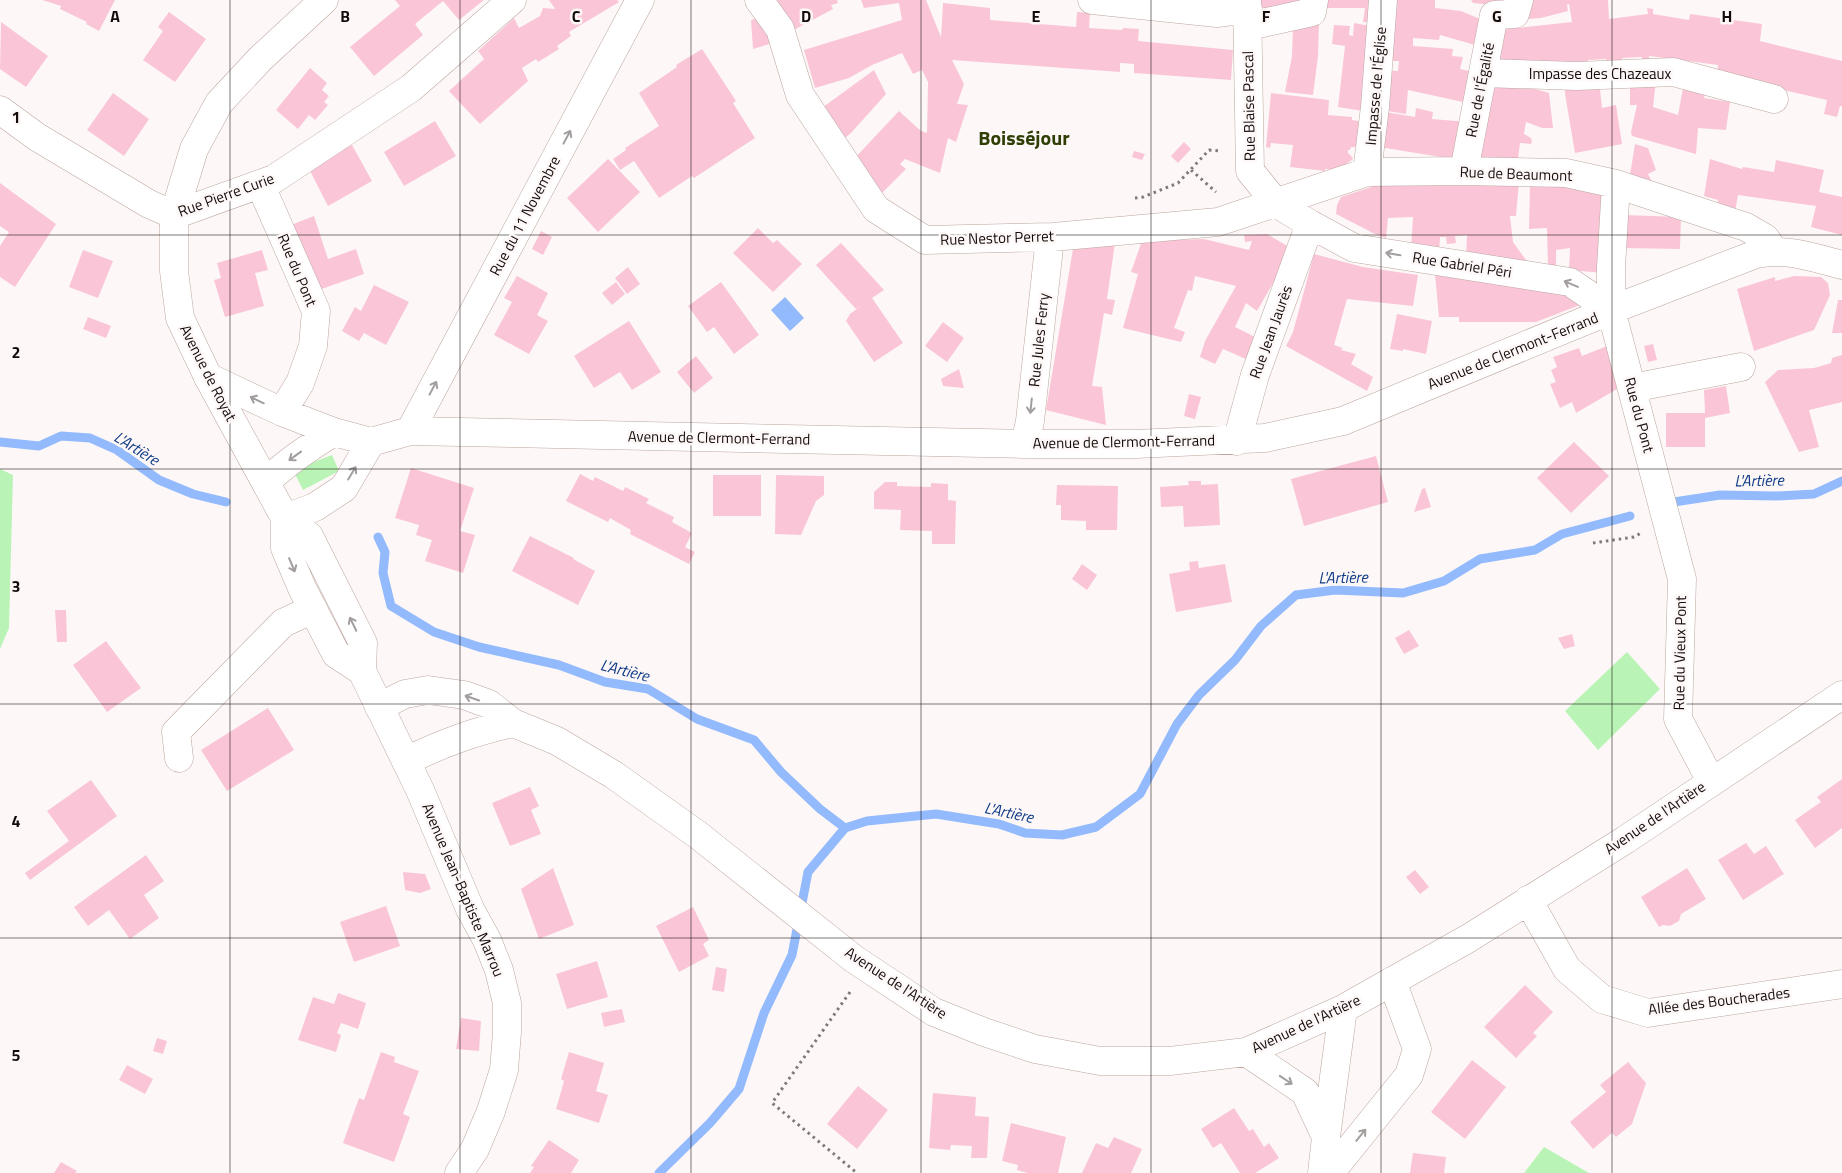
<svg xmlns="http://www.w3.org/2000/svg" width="1842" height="1173" viewBox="0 0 1842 1173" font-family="'Titillium Web',sans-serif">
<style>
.green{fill:#b9f3b6}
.water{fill:#93bafd}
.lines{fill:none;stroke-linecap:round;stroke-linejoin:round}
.stream{stroke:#93bafd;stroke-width:9}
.building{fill:#fac6d7}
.minor-casing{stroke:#bca69e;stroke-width:29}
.major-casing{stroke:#bca69e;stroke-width:29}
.path{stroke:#7f7876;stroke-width:3;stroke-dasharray:2.5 4;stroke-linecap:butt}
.minor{stroke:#fff;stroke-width:28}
.major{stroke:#fff;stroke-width:28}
.oneway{stroke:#a19e9d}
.grid{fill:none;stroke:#140c0a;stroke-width:1;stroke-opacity:0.55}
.labels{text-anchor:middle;stroke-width:5;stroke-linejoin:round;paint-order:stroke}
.street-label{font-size:15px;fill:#140c0a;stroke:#fdf8f7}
.water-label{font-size:16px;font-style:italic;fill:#113d88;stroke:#fdf8f7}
.district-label{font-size:20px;font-weight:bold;fill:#2e3e05;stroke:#fdf8f7}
.grid-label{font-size:16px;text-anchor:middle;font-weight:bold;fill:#140c0a;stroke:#fdf8f7;stroke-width:5;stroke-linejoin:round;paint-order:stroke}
</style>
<rect width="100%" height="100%" fill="#fdf8f7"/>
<path class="green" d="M332,455L339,471L303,490L293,470Z
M0,469L13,475L9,628L0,649Z
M1627,652L1660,689L1598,750L1565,711Z
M1544,1147L1589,1173H1524Z"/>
<path class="water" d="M785,297L804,318L790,331L771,310Z"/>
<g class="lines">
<path class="stream" d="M0,442L39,446L61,436L90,438L117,450L159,480L193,494L226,502
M1674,502L1720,495L1776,496L1814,494L1842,481
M378,537L385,552L383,573L391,606L434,632L479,647L559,665L605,682L648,689L697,719L754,740L781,772L820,809L845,828
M845,828L867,821L936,814L999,824L1025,833L1062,835L1096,827L1140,794L1177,724L1199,695L1235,660L1261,626L1296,595L1335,590L1403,593L1444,581L1480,559L1535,550L1562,534L1630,516
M659,1173L710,1123L739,1089L764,1013L792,955L808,872L845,828"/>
</g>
<path class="building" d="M42,0H115L99,31L86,24L87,22L60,9L61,6Z
M395,0H484L459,20L443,1L415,24L423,35L374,76L350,47L400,6Z
M549,0H617L619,2L569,32L571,36L557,46L559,49L538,62L536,59L522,68L528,81L480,124L449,91L484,59L478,51L514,18L519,28L540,16L543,8L555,9Z
M773,0H837L838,3L831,5L833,9L792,31Z
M861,0H926L941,37L943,3L990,8V20L1076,27L1077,12L1090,13L1089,28L1122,30L1123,28L1139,29L1138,41L1233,50L1231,80L1134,73V64L1120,63V72L952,60L964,84L957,104L968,105L956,142L948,138L940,173L905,159L900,164L906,169L881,194L852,161L899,111L921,131L927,133L928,82L922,70L913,74L902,53L872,65L849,78L815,88L804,50L902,20L899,3L864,8Z
M1256,0H1307L1260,13Z
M1321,0H1377V23L1363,22L1365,8H1320Z
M1390,0H1435V8L1461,11L1487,22L1475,45L1440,35L1439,40L1413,38V46L1453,49L1452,56L1463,57L1460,69L1478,73L1472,104L1408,90L1406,114L1381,110L1383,70L1398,71L1399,61H1384Z
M1471,0H1505L1503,6L1473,3Z
M1532,0H1608L1609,19L1648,14L1647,8L1653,9V14L1689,20L1690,14L1762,24L1760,41L1842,61V106H1840L1837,117L1824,114L1827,100L1717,75L1718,65L1681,60L1682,68L1664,64L1665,58L1649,56V65H1642V57L1622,58L1623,68H1607L1606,59L1588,60V69L1493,64L1498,30L1572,22L1569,4L1567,5L1568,11L1541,18L1528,19V8Z
M169,12L206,39L175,82L143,60L163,31L158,27Z
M765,16L776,42L753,49L751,20Z
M1,22L48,56L26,87L0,69Z
M1319,22L1318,56L1313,95L1285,92L1292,56L1293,26Z
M1354,23L1376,27L1369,112L1338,107L1345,46L1332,44L1334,25L1350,26L1349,35L1353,36Z
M702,49L736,101L733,103L755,138L694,178L692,176L659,198L634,161L620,170L613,159L626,150L625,148L659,126L639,93L677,67L676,65Z
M310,68L327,83L322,90L329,96L324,102L328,105L315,120L309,115L298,129L276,110Z
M874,70L886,94L851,133L839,143L819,110Z
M1599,80L1602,108L1616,105L1622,144L1575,153L1565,94V81Z
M1630,80H1656L1653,107L1678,115L1683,88L1705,93L1704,98L1730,102L1726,130L1698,128L1696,154L1632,136L1631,132L1637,105H1630Z
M1494,87H1529L1549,93L1553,128H1542L1526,122L1524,134L1531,138L1532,141L1531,144L1520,143L1517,167L1477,165Z
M113,93L149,119L124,156L87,130Z
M1271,93L1329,100L1328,115L1352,117V120L1358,121L1361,125L1359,143L1355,147H1351L1350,150H1348V153L1353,158L1352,160L1347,163L1346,167L1342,170L1325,169V171L1290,167L1293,145L1271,143L1270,148L1266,147Z
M1416,108L1433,112L1432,119L1468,122L1453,159L1379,147L1380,111L1415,117Z
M435,121L456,156L404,186L384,152Z
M1184,142L1191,149L1178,163L1171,156Z
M1635,144L1648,148L1656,170L1648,174L1653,184L1629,181Z
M352,145L372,181L328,206L308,167Z
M1134,151L1145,154L1142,160L1132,157Z
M608,159L640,192L598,232L567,198Z
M1710,159L1742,169L1743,167L1774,172L1776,160L1824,170L1819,192L1842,197V235L1811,227L1816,206L1738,195L1735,212L1717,206L1718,200L1704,196Z
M1519,182L1516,216H1510L1513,242L1531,267L1466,257L1467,235L1455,236L1456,243L1447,244L1446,237H1440L1439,253L1411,248L1413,217L1388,218L1386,238L1375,234L1336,214L1337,205L1341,197L1374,186L1402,184Z
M1530,182L1601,184L1604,273L1569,270L1570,248L1556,250V270L1548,268L1547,228L1529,229Z
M0,183L56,224L15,287L0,277V246L9,232L0,226Z
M1624,215L1681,217L1680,249L1622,248Z
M314,216L328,259L356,249L364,274L313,292L291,225Z
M758,228L773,243L777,240L802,264L773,292L733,253Z
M541,231L552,237L543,255L532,249Z
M1267,234L1289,247L1283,266L1257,311L1246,303L1235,327L1259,339L1248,360L1223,349L1215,364L1200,357L1205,341L1236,286L1195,276L1192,291L1188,290L1174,328L1185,332L1181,342L1123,328L1138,274L1131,272L1142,241L1204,239L1249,250L1252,241L1245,242L1244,235Z
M841,243L884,290L872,298L903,343L874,362L846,321L850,314L862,305L856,309L816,265Z
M1074,243H1115L1107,299L1115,300L1112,315L1104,313L1092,386L1102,387L1106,425L1046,410Z
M83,250L113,261L98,298L69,287Z
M262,250L268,270L255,273L264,306L225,317L214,280L221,278L217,263Z
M1314,254L1363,267L1418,275L1413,306L1347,299L1334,345L1343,348L1341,350L1356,354L1351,364L1373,377L1367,391L1286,346L1293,332Z
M628,267L640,284L627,294L615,278Z
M1435,274L1575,294L1580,305L1536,322H1459V317H1439Z
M517,276L548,293L537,315L548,321L529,354L494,335L512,302L504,298Z
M1794,276L1821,277L1828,283L1830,295L1814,330L1754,351L1737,289L1775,277V281Z
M616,282L625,294L612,305L602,293Z
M721,282L759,335L734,354L714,327L707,332L688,306Z
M374,285L409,302L386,345L364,333L359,341L342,331L355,307L361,311Z
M1838,300H1842V333H1832Z
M1397,314L1432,321L1426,354L1403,349V351L1390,349Z
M88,317L111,326L106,338L83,329Z
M629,321L661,372L632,390L620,372L594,388L574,356Z
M943,322L964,338L947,362L925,346Z
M1653,344L1657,360L1648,362L1644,346Z
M1607,346L1617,389L1576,413L1572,402L1560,408L1550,384L1556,382L1551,370L1557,367L1553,357L1579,348L1582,356Z
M1842,355V402L1809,410L1819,447L1799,452L1765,382L1778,370L1814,368L1831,363L1832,358Z
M696,356L713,378L694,393L677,372Z
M959,369L964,388L943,386L941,379Z
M1726,386L1730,413L1705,418V447H1666V413H1705L1704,390Z
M1189,394L1201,397L1195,419L1184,416Z
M1574,442L1609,476L1571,513L1537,478Z
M1376,456L1388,502L1304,526L1291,479Z
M411,468L474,488L460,531L475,535L463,573L425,561L432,540L416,535L419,525L395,518Z
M580,474L593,481L595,477L623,491L625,487L649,499L646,503L674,517L672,522L692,533L685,547L695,552L689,564L630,534L631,530L610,518L608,522L566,501Z
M713,475H761V516H713Z
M776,475L824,476V495L816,501L801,535L775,534Z
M1188,481H1201V485L1218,484L1220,525L1184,527L1183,506L1161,507L1160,487L1189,485Z
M885,482H897V486L931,487V483L948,484V500L956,501L955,544H932V531L900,530L901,510L874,509V492Z
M1057,485L1118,486L1117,530H1086V521L1061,520V505H1056Z
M1425,488L1431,507L1414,512L1422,489Z
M530,536L574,558L573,559L595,571L578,605L512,571Z
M1198,561L1199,568L1225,564L1232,602L1176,612L1169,574L1190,570L1189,562Z
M1082,564L1097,575L1087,590L1072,579Z
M55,610H66L67,642H57Z
M1409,630L1419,646L1404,654L1395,638Z
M1572,634L1575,646L1564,649L1558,638Z
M106,641L141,688L107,712L73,665Z
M268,708L294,750L227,791L201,750Z
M1842,779V828L1815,848L1795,820L1821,802L1817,797Z
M91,780L117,816L30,880L25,873L69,841L47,811Z
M530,787L539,806L531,810L541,834L510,846L492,803Z
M1746,843L1754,854L1766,846L1784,874L1743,900L1718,860Z
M146,855L164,881L144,895L159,918L130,939L109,910L88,926L74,907Z
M553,868L574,925L539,939L521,889Z
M1687,868L1706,899L1681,914L1679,921L1670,926L1663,925L1659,927L1641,897Z
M1415,870L1429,887L1420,894L1406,877Z
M403,872L425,874L431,889L420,893L405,890Z
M386,906L400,946L354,962L340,922Z
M693,907L709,940L703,944L709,956L679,972L656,926Z
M597,961L608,997L567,1009L556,974Z
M716,967L727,969L724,992L712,990Z
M1525,985L1553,1012L1533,1033L1537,1036L1516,1058L1484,1027Z
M338,993L366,1003L358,1029L341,1023L337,1033L341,1035L336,1052L298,1040L313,997L334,1004Z
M622,1009L625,1022L604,1027L601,1013Z
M461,1018L481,1021L479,1051L456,1049Z
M157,1038L167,1041L163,1054L153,1051Z
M381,1052L395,1057L394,1062L419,1071L403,1114L410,1117L394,1162L343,1143L359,1098L364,1100Z
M569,1052L604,1063L596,1091L608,1095L599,1123L556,1109L564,1081L561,1079Z
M1472,1060L1506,1087L1465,1139L1431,1112Z
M1628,1062L1646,1083L1632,1124L1616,1137L1612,1133L1593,1149L1570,1122L1606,1092L1600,1085Z
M127,1065L153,1079L145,1094L119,1080Z
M858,1086L888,1110L857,1149L827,1124Z
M933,1093L976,1097L975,1116L989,1117L987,1158H971L972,1146L951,1145L950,1150L929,1148Z
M1234,1108L1249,1131L1253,1129L1264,1147L1269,1143L1279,1158L1255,1173H1240L1221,1143L1213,1148L1201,1129Z
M1011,1123L1066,1137L1058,1173H1028L1017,1170L1018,1165L1002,1161Z
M1114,1137L1142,1149L1131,1173H1082L1096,1143L1108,1148Z
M549,1140L579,1160L571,1173H530L534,1167L531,1166Z
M1413,1153L1446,1157L1444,1173H1410Z
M61,1162L77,1171L75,1173H54Z"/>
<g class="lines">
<defs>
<path id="minor" d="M759,0L780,29L800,95L876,209L925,240L1053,237L1218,222L1367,172L1464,171L1566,173L1616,184L1746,227L1765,238L1774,251
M1092,0L1217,13L1248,9
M1247,0L1250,171L1276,203L1310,224L1354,248L1570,282L1611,310
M1249,26L1312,12L1314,0
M1483,73L1577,76L1673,72L1774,99
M0,110L37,137L149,204L174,215L274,179L411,88L512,0
M1464,171L1494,15L1515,14L1519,0
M1367,172L1375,107L1383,0
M260,184L316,311L313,346L300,383L282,412
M1616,184L1611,268V310L1682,579L1678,719L1711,781
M208,377L282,412L334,432
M1632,388L1741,367
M410,431L640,0
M1237,441L1255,375L1310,224
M1025,444L1030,421L1049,247L1053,237
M266,482C287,462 309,447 334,432L371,442L410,431L1025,444H1136L1265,438L1343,421L1611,310L1756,254C1787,248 1812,257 1842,265
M285,518L315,507L344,488L371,442
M379,707L405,694L428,690L464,695L489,704L513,723L557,741L614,775L698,835L854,959L934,1012L984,1032L1035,1049L1100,1061H1170L1246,1052L1343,1009L1469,938L1625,840L1842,695
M179,758L176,732L283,623L313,609
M406,761C443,743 473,732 513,723
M1528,900L1567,969L1602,999L1648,1013L1842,984
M1246,1052L1305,1092L1326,1137L1322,1173
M1326,1137L1343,1009
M1330,1173L1409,1075L1417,1049L1392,981"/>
<path id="major" d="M324,0L261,58L219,103L194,149L174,215V271L180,318L208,377L285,518L309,536L363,643L362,671L420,790L470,909L487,940L499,970L507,1003V1032L504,1070L491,1111L475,1149L459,1173
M285,518V548L302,588L336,654L362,671"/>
</defs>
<use href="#minor" class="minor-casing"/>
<use href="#major" class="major-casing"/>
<path class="path" d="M1191,170L1216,192
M1135,198L1143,197L1178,183L1209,150L1222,151
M1593,543L1634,537L1641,533
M850,992L772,1103L857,1173"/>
<use href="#minor" class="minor"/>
<use href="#major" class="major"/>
</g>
<defs><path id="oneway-shaft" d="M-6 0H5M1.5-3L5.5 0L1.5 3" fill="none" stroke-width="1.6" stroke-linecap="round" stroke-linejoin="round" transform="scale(1.25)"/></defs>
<g class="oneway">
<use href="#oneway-shaft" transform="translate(567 137) rotate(-62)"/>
<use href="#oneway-shaft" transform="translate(1393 254) rotate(-171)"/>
<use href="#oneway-shaft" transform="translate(1571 284) rotate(-157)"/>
<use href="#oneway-shaft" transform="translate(433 388) rotate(-62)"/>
<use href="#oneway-shaft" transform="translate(257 400) rotate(-154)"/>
<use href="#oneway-shaft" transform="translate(1031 406) rotate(96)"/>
<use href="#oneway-shaft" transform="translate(295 456) rotate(144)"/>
<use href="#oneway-shaft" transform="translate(352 473) rotate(-59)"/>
<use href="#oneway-shaft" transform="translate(292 565) rotate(67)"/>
<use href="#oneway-shaft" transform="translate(353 624) rotate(-116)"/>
<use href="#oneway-shaft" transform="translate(472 698) rotate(-161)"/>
<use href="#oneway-shaft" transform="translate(1286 1080) rotate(34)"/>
<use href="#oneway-shaft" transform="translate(1361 1135) rotate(-51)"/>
</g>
<path class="grid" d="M230,0V1173M460,0V1173M691,0V1173M921,0V1173M1151,0V1173M1381,0V1173M1612,0V1173M0,235H1842M0,469H1842M0,704H1842M0,938H1842"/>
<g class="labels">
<g class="street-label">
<text x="1600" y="79">Impasse des Chazeaux</text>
<text transform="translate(1376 86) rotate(-85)" y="5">Impasse de l'Église</text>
<text transform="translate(1480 90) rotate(-79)" y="5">Rue de l'Égalité</text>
<text transform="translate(1249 106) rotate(-91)" y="5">Rue Blaise Pascal</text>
<text transform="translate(1516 174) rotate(2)" y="5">Rue de Beaumont</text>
<text transform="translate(226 195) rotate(-20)" y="5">Rue Pierre Curie</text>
<text transform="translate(525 216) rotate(-62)" y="5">Rue du 11 Novembre</text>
<text transform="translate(997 238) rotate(-2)" y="5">Rue Nestor Perret</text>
<text transform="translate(1462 265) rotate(9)" y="5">Rue Gabriel Péri</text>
<text transform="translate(297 270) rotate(67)" y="5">Rue du Pont</text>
<text transform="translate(1271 332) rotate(-70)" y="5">Rue Jean Jaurès</text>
<text transform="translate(1039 340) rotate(-84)" y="5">Rue Jules Ferry</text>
<text transform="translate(1513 351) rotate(-22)" y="5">Avenue de Clermont-Ferrand</text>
<text transform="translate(208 373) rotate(63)" y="5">Avenue de Royat</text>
<text transform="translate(1639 415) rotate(75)" y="5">Rue du Pont</text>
<text transform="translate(719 438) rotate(1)" y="5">Avenue de Clermont-Ferrand</text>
<text transform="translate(1124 442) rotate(-1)" y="5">Avenue de Clermont-Ferrand</text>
<text transform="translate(1680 653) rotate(-89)" y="5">Rue du Vieux Pont</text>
<text transform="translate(1655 818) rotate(-34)" y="5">Avenue de l'Artière</text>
<text transform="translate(463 890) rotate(67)" y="5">Avenue Jean-Baptiste Marrou</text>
<text transform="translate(896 983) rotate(33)" y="5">Avenue de l'Artière</text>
<text transform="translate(1719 1001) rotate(-7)" y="5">Allée des Boucherades</text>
<text transform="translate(1306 1024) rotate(-25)" y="5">Avenue de l'Artière</text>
</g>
<g class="water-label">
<text transform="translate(137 448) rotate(32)" y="6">L'Artière</text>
<text transform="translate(1759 480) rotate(-1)" y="6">L'Artière</text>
<text transform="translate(1343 577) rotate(-1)" y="6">L'Artière</text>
<text transform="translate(625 670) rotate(14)" y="6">L'Artière</text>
<text transform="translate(1009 812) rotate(12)" y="6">L'Artière</text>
</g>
<g class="district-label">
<text x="1024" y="145">Boisséjour</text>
</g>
</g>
<g class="grid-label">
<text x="115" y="22">A</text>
<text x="345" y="22">B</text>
<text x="576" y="22">C</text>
<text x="806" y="22">D</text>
<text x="1036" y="22">E</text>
<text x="1266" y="22">F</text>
<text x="1497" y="22">G</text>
<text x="1727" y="22">H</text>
<text x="16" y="123">1</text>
<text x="16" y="358">2</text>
<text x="16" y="592">3</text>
<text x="16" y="827">4</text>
<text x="16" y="1061">5</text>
</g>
</svg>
